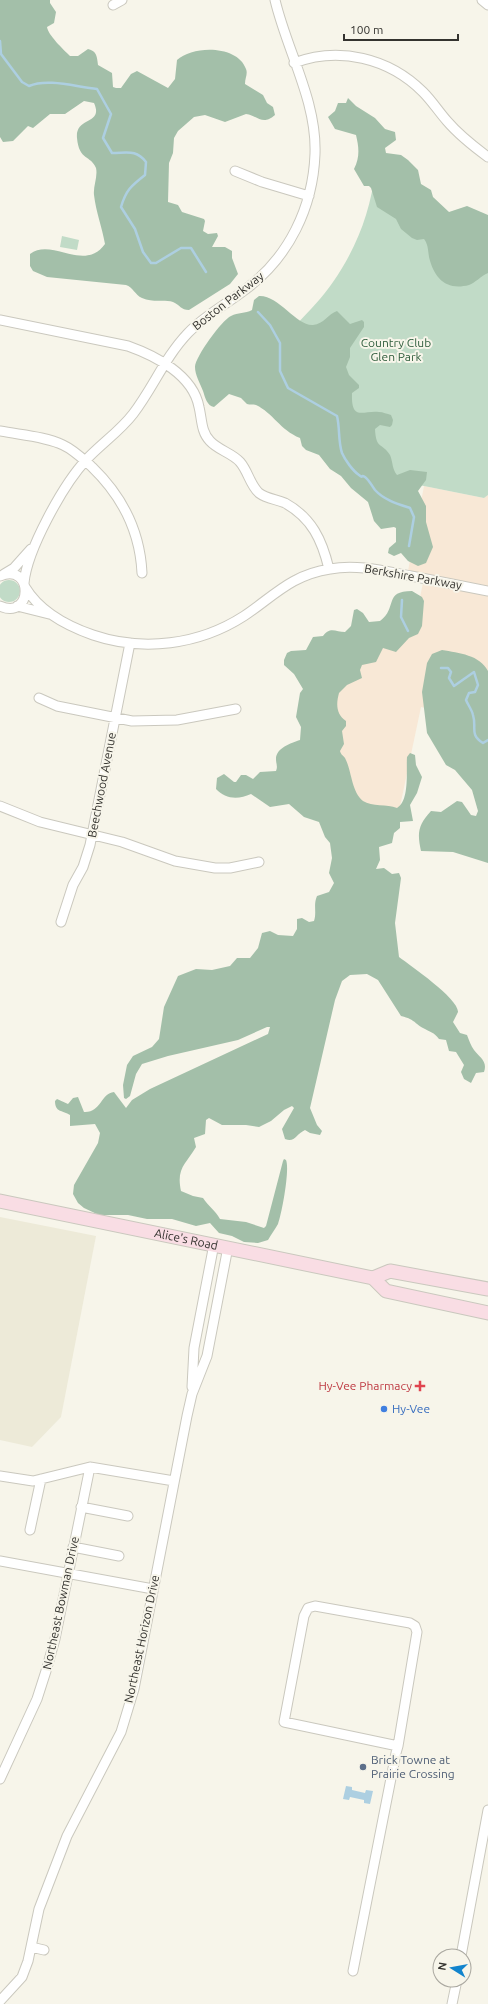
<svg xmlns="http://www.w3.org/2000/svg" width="488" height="2004" viewBox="0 0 488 2004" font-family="Ubuntu,sans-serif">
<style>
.commercial{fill:#f8e8d6}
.built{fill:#edead8}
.green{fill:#c1dbc7}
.forest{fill:#a3bfa9}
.water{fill:#adcfe1}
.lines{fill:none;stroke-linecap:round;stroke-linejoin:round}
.stream{stroke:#adcfe1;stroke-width:2.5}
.street-casing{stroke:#cac8be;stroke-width:11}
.secondary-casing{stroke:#cac8be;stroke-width:15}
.street{stroke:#fff;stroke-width:9}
.secondary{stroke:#f9dde4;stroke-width:13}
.health-dot{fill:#e0444e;stroke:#f7f5ea;stroke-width:1.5}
.shop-dot{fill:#3f7fe0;stroke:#f7f5ea;stroke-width:1.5}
.service-dot{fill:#5c6f8a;stroke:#f7f5ea;stroke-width:1.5}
.labels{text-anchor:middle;stroke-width:4;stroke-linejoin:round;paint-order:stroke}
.street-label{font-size:12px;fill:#34332f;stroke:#f7f5ea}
.park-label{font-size:12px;fill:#2e5c3b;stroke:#f7f5ea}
.health-label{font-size:12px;fill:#be3a42;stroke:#f7f5ea;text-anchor:end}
.shop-label{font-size:12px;fill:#366cbe;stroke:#f7f5ea;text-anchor:start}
.service-label{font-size:12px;fill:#4e5e75;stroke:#f7f5ea;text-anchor:start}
</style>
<rect width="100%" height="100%" fill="#f7f5ea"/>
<path class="commercial" d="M424,486L484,498L488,495V586L408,571Z
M423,583L488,596V722L421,707L398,816L335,804L333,666L416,616Z"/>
<path class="built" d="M0,1217L96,1236L61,1417L32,1447L0,1440Z"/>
<path class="green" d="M375,171L488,234V495L484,498L374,476L297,324C309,311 323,297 333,282C356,249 371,211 375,171Z
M62,236L79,240L77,250L60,247Z
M-2 591a11 11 0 1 1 22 0a11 11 0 1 1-22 0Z"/>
<path class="forest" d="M0,0H50V3L56,12L54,23L47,27C48,35 63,49 70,56H78L88,49C97,51 97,57 98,65L112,73L113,87L116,88H121L131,74L137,71L168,88L175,79L177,60C193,45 238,45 246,69C248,74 245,78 245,84L263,95L267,103L273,107L275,115C262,126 259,116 246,114L225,122L205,115L194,117L178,131L174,138L173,153L169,163L168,202L178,205L182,212L204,219L205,221L203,231L208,234L217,233L218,236L212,247H225L232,251V258L238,274L230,284L189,310C181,310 180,305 173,302C164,299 153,303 142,298C135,295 133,287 126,285L47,277L33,271L30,266V254C52,237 84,273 105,244C102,227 96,212 94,195C93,186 98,177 96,168C91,155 79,161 77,138C75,116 104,125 94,103L84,101L65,114H50L33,128L28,126L13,141L3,142L0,137Z
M348,98L356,106L375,118L385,129L395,132L396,140L385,148L386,153L401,155L408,160L418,170L421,184L431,190L433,197L449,212L467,206L488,215V273C481,276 475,283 469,285C446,291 434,278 429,257C428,250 428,244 424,239L417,240L412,238L401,229L396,219L377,207L371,188L369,186H364L354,169C360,157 359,148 356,135L335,129L328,117L335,111L338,103H346Z
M259,296C279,295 296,326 313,325C324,324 328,314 337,311L350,324L362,320L364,322V327L350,348V357L346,367L349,375L359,385V388L352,393C351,422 363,410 379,412C383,412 387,414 391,415L393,420L392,425L390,427L380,425L375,429C376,450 382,442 390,455C393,462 392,469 397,475L410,470L427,472L426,480L418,491L426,506V522L433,547L426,563L418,566L408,561L401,553L394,556L388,553L389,548L396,542V528L394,527L381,529L374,521L368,502L351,488L341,476L330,469L319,455L306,450L302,446L300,438C280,430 273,413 256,405C253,404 250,405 247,404L241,398L229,394L214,407C207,406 205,397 203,391C200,383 195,375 195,367C195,357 222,320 231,316C238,312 245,314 252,310L254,300Z
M412,591L422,597L424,601L422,626L418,634L409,638L396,652L383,648L376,662L362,665L360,670L362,678L347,685L339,693C336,704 336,714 346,721V726L342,731L344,744L340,751C341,755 343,755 345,758C352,771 351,791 363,801C372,807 387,804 397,808C410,801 406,769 407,757L410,753L415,755L416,765L422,777L417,793L410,805L413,821L400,822V828L394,833L392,843L379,847L380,860L376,869L384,868L392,874L399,873L401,878L395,923L399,957C411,966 459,999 458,1012L453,1022L460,1033L467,1035C469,1040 471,1046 474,1050C479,1057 488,1061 484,1072L476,1073L471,1083L464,1079L461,1072L464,1065L456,1052L449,1051L446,1040L439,1039C434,1032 430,1032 423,1028C413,1022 414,1019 401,1016L378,980L367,974L350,975L342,981L335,1000L310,1108L317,1125L322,1131L320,1135L310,1133L305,1130C296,1134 295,1143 285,1139L282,1129L294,1108L292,1106L284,1110L271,1121L259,1127L246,1125H222L209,1118L206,1120L205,1134L194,1138L196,1147C186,1164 176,1168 181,1191L193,1196L203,1198C208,1206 216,1211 220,1219L246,1222L264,1228L266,1226L283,1161L284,1159L286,1160C290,1169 282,1213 278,1224C275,1229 271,1235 268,1240L258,1243L244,1242L232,1236L219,1233L210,1223L196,1226L172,1219H147L128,1215H99L84,1208L78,1203L73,1194L74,1185L98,1143L100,1133L95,1124L70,1126V1115C63,1110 55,1113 55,1101L57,1099L68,1104L73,1098L78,1097L84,1112C101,1113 101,1093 114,1092L126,1108L132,1100L150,1089L268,1034L270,1027H267L238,1040L168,1056L142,1064L136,1074L130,1096L126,1099L124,1098L123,1085L127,1065L133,1056L152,1047L159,1039L164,1007L178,976L196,969L212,970L230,966L237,958H250L258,948L262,933L270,931L278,935L293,936L297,929V919L302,918L309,922L314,921C317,912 313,905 317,896L329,892L334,883L329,873L332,858L330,843L325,837L319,822L304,817L289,804L270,807L251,794C238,800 225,799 216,789L217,778L224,774L234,782H236L241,775H246L253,779L260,772L276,771C278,766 276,764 276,759C276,748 291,743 300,740L301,727L296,717L300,693L303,689L294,674L284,665V660L287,653L291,651L306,650L313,637L323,636C330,626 336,632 345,632L351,626L354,610L357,609L363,613L369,622L380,621C398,608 383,591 412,591Z
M442,650C459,653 480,655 488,671V863L453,852L421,851C417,833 418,825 431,811L441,812L457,801L462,802L471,815L476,816L478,811L472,790L455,770L446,765L427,733L422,692L427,663L432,654Z"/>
<path class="water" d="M346,1786L352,1787V1790L365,1793L366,1790L373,1791L370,1804L364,1803V1800L350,1797L349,1800L343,1799Z"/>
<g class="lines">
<path class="stream" d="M0,41L1,54L22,82L29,86C48,78 76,87 97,89L111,114L103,138L112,153C127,153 136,149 146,162L145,175C131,186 126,190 121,207L135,229L143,252L151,263H156L181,248H191L206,272
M258,312L270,325L280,343V371L288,388L337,416C340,428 338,441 342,453C345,460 353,471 359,475C364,479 360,474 365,477C369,480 372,486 375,490C384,500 398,504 410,508L414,517L409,546
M402,600L401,617L408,631
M441,668H448L451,672L449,678L454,686L474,672L478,685L475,692L469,693L466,700C468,705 472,710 473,715C477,728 469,734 483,743L488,740"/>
<defs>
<path id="street" d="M482,0L488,5
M113,5L122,0
M294,63C339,46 389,58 423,92C432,101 439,112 447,121C459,135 473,146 488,157
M235,171L262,182L309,196
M0,320L128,346C156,356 193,375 199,407C202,419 201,432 210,441C218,450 232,453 240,462C248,471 250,485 259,493C267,499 276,499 285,503C312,518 322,540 329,569
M0,431C20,435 44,436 63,445C74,450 83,459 92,467C122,496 140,531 142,573
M4,574L14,568L31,549
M0,576C34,562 33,621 0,606
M24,583C27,550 63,485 86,460C101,444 120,431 133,414C153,388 165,357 188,333C205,315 227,304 246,289C289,257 313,207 315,154C317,101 287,51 275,0
M25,587C40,612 67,626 93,635C143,652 199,645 244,616C274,596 291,575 330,569C357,564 384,571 411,576C437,581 462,586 488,591
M17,606L49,614
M39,698L57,706L132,721L177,720L236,709
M0,806L40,822L122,842L175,861L215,868H230L259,862
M61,922L73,885L83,867L90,845L130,643
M192,1387L194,1348L214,1244
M0,1476L33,1481L90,1467L174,1481
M81,1507L128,1516
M30,1530L41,1479
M73,1547L119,1556
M0,1561L153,1589
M0,1779L37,1699L46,1671L55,1639L90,1467
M31,1947L44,1950
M461,1956L488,1810
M353,1971L396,1753L398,1746L417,1632L415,1626L410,1623L315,1606L308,1608L304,1616L284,1722L398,1746
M0,2001L22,1977L28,1961L39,1909L67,1836L121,1732L134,1689L187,1416L192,1394L207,1356L228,1247
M452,2004L457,1980"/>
<g id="secondary">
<path id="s1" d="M0,1201L373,1278L386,1291L488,1313"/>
<path d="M373,1278L390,1271L488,1289"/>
</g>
</defs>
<use href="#street" class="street-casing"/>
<use href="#secondary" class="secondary-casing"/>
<use href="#street" class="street"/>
<use href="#secondary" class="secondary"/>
</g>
<path class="health-dot" d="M418 1380h4v4h4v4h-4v4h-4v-4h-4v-4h4z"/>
<circle class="shop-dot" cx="384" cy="1409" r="4"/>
<circle class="service-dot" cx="363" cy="1767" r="4"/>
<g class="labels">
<g class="street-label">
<text transform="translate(228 301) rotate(-38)" y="4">Boston Parkway</text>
<text transform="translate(413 577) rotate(10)" y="4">Berkshire Parkway</text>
<text transform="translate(102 785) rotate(-79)" y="4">Beechwood Avenue</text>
<text dy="4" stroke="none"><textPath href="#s1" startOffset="190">Alice's Road</textPath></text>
<text transform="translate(61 1603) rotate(-78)" y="4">Northeast Bowman Drive</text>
<text transform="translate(142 1639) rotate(-78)" y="4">Northeast Horizon Drive</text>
</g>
<g class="park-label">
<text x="396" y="347">Country Club<tspan x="396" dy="14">Glen Park</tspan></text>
</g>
<g class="health-label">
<text x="412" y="1390">Hy-Vee Pharmacy</text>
</g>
<g class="shop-label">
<text x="392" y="1413">Hy-Vee</text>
</g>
<g class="service-label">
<text x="371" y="1764">Brick Towne at<tspan x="371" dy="14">Prairie Crossing</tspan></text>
</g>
</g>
<g transform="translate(452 1968) rotate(281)"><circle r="19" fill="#f7f5ea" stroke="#a9a79f"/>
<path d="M0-3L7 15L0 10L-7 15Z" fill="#1284cd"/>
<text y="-6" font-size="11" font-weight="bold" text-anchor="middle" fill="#34332f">N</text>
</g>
<path d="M344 34v6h114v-6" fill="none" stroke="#34332f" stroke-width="2"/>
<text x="350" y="34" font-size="12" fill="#34332f" stroke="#f7f5ea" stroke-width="3" paint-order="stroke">100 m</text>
</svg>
